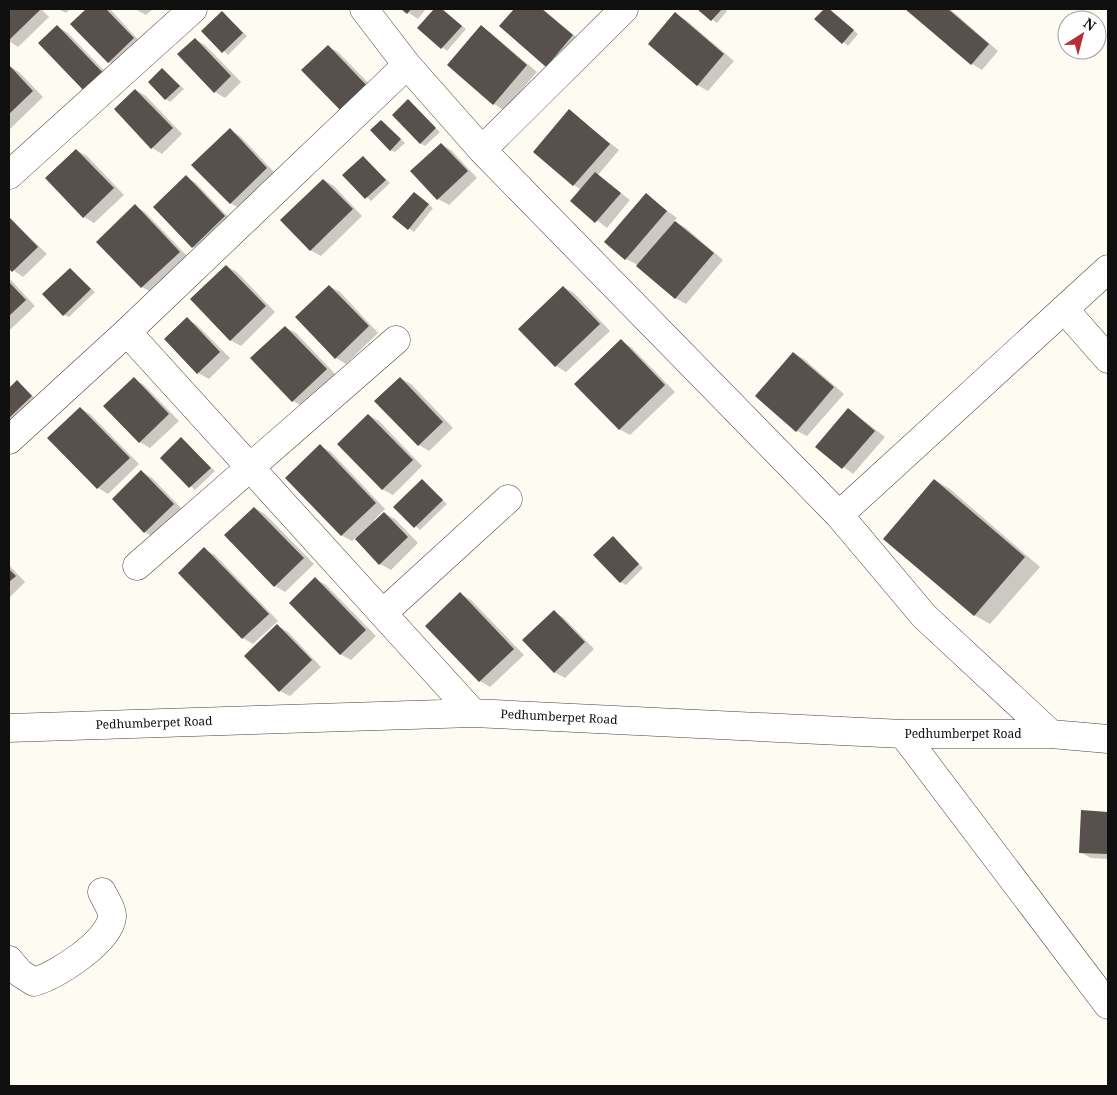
<svg xmlns="http://www.w3.org/2000/svg" width="1117" height="1095" viewBox="0 0 1117 1095" font-family="'Noto Serif',serif">
<style>
.shadow{fill:#0003}
.building{fill:#57504c}
.lines{fill:none;stroke-linecap:round;stroke-linejoin:round}
.minor-casing{stroke:#424242;stroke-width:29}
.minor{stroke:#fff;stroke-width:28}
.labels{text-anchor:middle;stroke-width:5;stroke-linejoin:round;paint-order:stroke}
.street-label{font-size:12px;fill:#0f0f0f;stroke:#fff}
</style>
<rect width="100%" height="100%" fill="#fefcf2"/>
<path class="shadow" d="M9,9H41L49,17L18,47L9,41Z
M58,9H70L66,13Z
M87,9H110L143,45L119,68L108,62L72,24Z
M135,9H153L146,15Z
M403,9H426L418,19Z
M436,9H442L466,29L447,51L419,28Z
M516,9H543L582,42L557,72L547,66L501,26Z
M699,9H725L727,11L717,23Z
M825,9L831,10L858,34L848,46L816,19Z
M907,9H950L998,51L982,70L972,64Z
M222,12L247,36L228,55L203,31Z
M675,14L686,20L734,61L708,91L697,85Z
M58,27L68,33L115,82L98,99Z
M481,27L491,33L537,72L504,110L494,104Z
M195,39L205,45L241,82L225,98L215,92Z
M328,46L338,52L380,95L355,119Z
M9,66L19,72L43,97L9,130Z
M163,70L184,89L170,102L166,99Z
M136,90L146,96L182,134L162,154L152,148Z
M408,101L440,132L425,146L420,143Z
M569,111L619,150L598,175L630,200L607,228L572,201L581,190L574,185Z
M382,121L405,143L395,152L390,150Z
M230,130L240,136L277,175L241,209L230,203Z
M441,144L451,150L477,178L449,205L438,199L412,171Z
M76,150L87,156L124,195L94,223L84,217L46,178Z
M363,157L390,183L371,201L344,175Z
M186,177L196,183L234,223L203,253L193,247Z
M324,180L334,186L362,216L321,256L310,250Z
M646,195L677,218L674,221L686,228L723,260L686,304L675,298L636,264L626,259Z
M419,196L433,208L414,232L394,217Z
M135,206L145,212L189,258L153,293L142,287L98,242Z
M9,217L47,254L23,277L9,267Z
M226,266L237,272L275,312L241,346L230,340Z
M70,269L95,292L69,317L64,315Z
M9,278L35,306L11,329L9,328Z
M329,286L340,292L378,333L346,364L336,358Z
M563,287L574,293L610,331L566,372L556,366Z
M187,319L197,325L230,358L209,379L198,373L165,339Z
M285,327L296,333L337,376L304,407L293,401L252,358Z
M621,341L631,347L675,392L630,435L619,429Z
M793,353L804,359L844,394L807,436L797,431Z
M400,378L411,384L453,428L429,451L419,445Z
M134,379L144,385L179,421L150,448L140,442L105,406Z
M17,382L36,399L9,423V390Z
M80,408L90,414L139,464L108,494L98,488L49,438Z
M849,409L885,437L853,474L817,447Z
M369,415L379,421L422,466L393,495L382,489Z
M181,439L215,471L195,490L162,458Z
M320,446L331,452L385,509L374,520L375,522L384,513L395,519L418,543L391,570L380,564L355,538L352,541L341,535Z
M142,472L152,478L183,510L155,538L145,532Z
M935,480L950,489L1040,567L990,624L974,615Z
M423,481L447,504L420,530L395,507Z
M255,508L265,514L314,564L285,592L275,586L226,535Z
M613,538L643,568L626,585L621,582Z
M204,549L215,555L278,621L253,644L243,638L180,573Z
M9,565L25,582L9,598Z
M316,579L326,585L376,636L351,660L340,654Z
M461,594L471,600L524,655L490,687L480,681Z
M554,612L564,618L594,649L565,678L554,672Z
M278,626L288,632L321,667L290,696L280,691Z
M1082,811L1108,813V859L1091,858L1080,852Z"/>
<path class="building" d="M9,9L40,10L9,40Z
M86,9H106L134,38L108,63L70,24Z
M401,9H411L407,14Z
M434,9H442L462,26L441,49L417,28Z
M514,9H542L573,35L546,67L499,26Z
M697,9H722L711,21Z
M824,9H829L854,30L842,44L814,19Z
M905,9H948L989,44L971,65Z
M222,11L243,33L222,53L201,31Z
M675,12L724,54L697,86L648,44Z
M57,25L106,76L87,94L38,43Z
M481,25L527,65L493,105L447,65Z
M195,38L231,76L214,93L177,54Z
M328,45L370,89L344,114L301,70Z
M9,65L33,91L9,114Z
M162,68L180,86L165,100L148,82Z
M135,89L173,128L151,149L114,109Z
M408,99L436,128L420,144L392,115Z
M569,109L610,144L573,186L533,152Z
M381,120L401,139L390,151L370,130Z
M230,128L267,168L230,204L191,165Z
M441,143L468,171L437,200L410,171Z
M76,149L114,188L83,218L45,178Z
M363,156L386,180L365,199L342,175Z
M595,172L621,193L595,223L570,201Z
M186,175L225,216L192,248L153,207Z
M323,179L353,209L310,251L280,220Z
M414,192L429,204L408,230L392,217Z
M646,193L667,211L625,260L604,242Z
M135,204L180,252L141,288L96,242Z
M9,217L38,247L12,272L9,269Z
M675,221L714,253L675,299L636,266Z
M226,265L266,306L230,341L190,299Z
M70,268L91,289L63,316L42,294Z
M9,282L26,300L9,316Z
M329,285L369,326L335,359L295,317Z
M563,286L600,324L555,367L518,329Z
M187,317L220,352L197,374L164,339Z
M285,326L327,369L292,402L250,358Z
M621,339L665,385L619,430L574,384Z
M793,352L834,387L796,432L755,396Z
M134,377L169,414L139,443L103,406Z
M400,377L443,422L418,446L374,401Z
M17,380L32,396L9,418V388Z
M80,407L130,458L97,489L47,438Z
M848,408L875,431L842,469L815,447Z
M368,414L413,460L382,490L337,444Z
M181,437L211,468L189,488L160,458Z
M320,444L376,503L341,536L285,478Z
M141,470L174,504L144,533L112,499Z
M422,479L443,500L414,528L393,507Z
M934,479L1025,557L974,616L883,539Z
M254,507L304,558L274,587L224,535Z
M384,512L408,537L379,565L355,539Z
M613,536L639,564L620,583L593,555Z
M204,547L269,614L242,639L178,573Z
M9,569L16,576L9,582Z
M315,577L366,630L340,655L289,603Z
M460,592L514,649L479,682L425,626Z
M554,610L585,642L554,673L522,640Z
M277,624L312,660L279,692L244,656Z
M1081,810L1108,812V854L1079,853Z"/>
<g class="lines">
<defs>
<path id="minor" d="M364,9L407,65L482,150L839,515L924,616L1051,734
M482,150L624,9
M9,175L193,9
M1064,309L1108,359
M127,332L473,713
M9,440L127,332L407,65
M839,515L1108,269
M137,566L396,340
M383,613L508,499
M9,728L473,713L903,734H1051L1108,739
M903,734L1108,1005
M9,960L20,973L34,982C57,975 109,942 112,917C113,910 105,899 102,892"/>
</defs>
<use href="#minor" class="minor-casing"/>
<use href="#minor" class="minor"/>
</g>
<g class="labels">
<g class="street-label">
<text transform="translate(559 717) rotate(3)" y="4">Pedhumberpet Road</text>
<text transform="translate(154 723) rotate(-2)" y="4">Pedhumberpet Road</text>
<text x="963" y="738">Pedhumberpet Road</text>
</g>
</g>
<rect width="1117" height="1095" fill="none" stroke="#0f0f0f" stroke-width="20"/>
<g transform="translate(1082 35) rotate(36)"><circle r="24" fill="#ffffff" stroke="#9f9f9f"/>
<path d="M0-4L9 19L0 12L-9 19Z" fill="#b92e34"/>
<text y="-8" font-size="14" font-weight="bold" text-anchor="middle" fill="#0f0f0f">N</text>
</g>
</svg>
